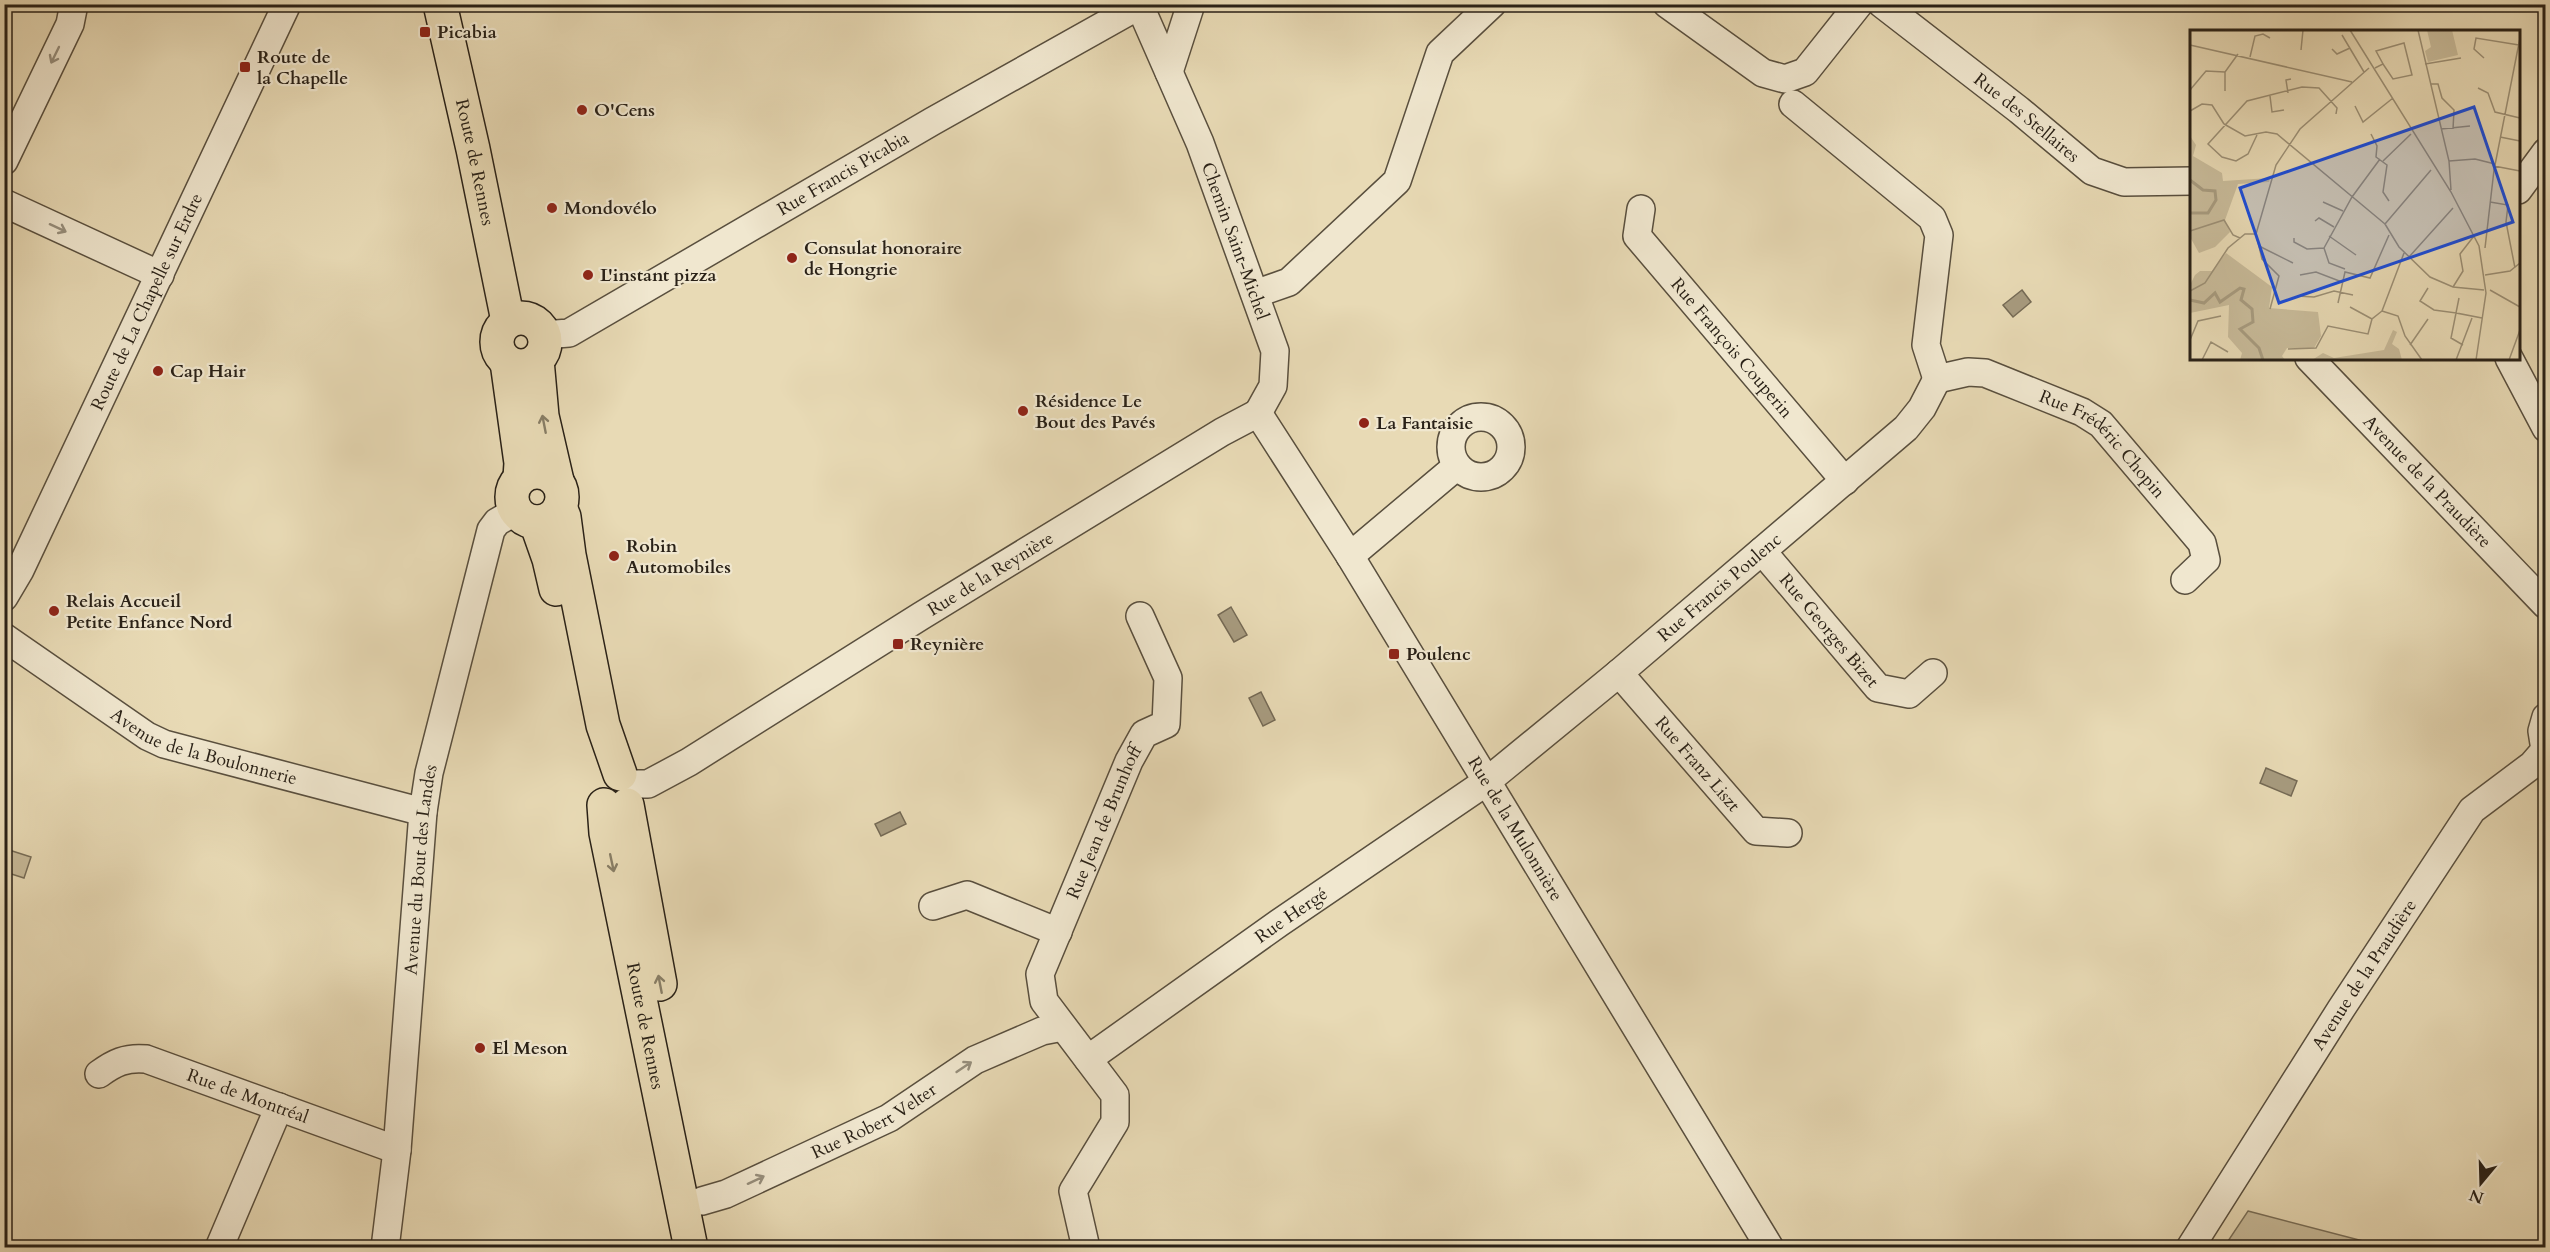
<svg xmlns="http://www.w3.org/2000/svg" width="2550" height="1252" viewBox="0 0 2550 1252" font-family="Cardo,serif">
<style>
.green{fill:#c8bb9a;stroke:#786e58;stroke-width:1.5}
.water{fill:#a79b7f;stroke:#756a55;stroke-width:1.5}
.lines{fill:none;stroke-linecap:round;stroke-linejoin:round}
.minor-casing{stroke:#594f3e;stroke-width:30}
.major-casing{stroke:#292117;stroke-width:36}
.minor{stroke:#f0e7cf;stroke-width:27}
.major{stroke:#e8dab5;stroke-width:33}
.oneway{stroke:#968e7c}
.oneway2{stroke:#887e66}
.poi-dot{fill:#8f2418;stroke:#f0e7cf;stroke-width:2}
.labels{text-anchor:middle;stroke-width:4.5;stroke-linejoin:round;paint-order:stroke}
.poi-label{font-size:18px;font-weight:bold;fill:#292117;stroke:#f0e7cf;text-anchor:start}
.street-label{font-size:18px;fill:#292117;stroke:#f0e7cf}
.inset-river{fill:none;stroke:#a79b7f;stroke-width:3}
.inset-road{fill:none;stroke:#9c9076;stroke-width:1.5}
.view{fill:#1d4ed8;fill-opacity:0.15;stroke:#1d4ed8;stroke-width:3}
.inset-edge{fill:none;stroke:#292117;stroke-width:3}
</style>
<rect width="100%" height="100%" fill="#e8dab5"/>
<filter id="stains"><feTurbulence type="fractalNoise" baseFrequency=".00333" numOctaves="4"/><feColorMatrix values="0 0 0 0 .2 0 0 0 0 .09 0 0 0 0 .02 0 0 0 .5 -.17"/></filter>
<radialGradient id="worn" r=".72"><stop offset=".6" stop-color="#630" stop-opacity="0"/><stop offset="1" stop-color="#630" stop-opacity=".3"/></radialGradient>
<path class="green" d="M6,849L31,857L24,878L5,872Z
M2248,1211L2386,1247L2238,1248L2226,1244Z"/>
<path class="water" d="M2022,290L2031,302L2013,317L2003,305Z
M1231,607L1247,635L1234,642L1218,615Z
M1261,692L1275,720L1263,726L1249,698Z
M2266,768L2297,781L2291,796L2260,783Z
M900,812L906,824L881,836L875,824Z"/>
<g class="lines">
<defs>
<g id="minor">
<path id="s1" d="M1139,4L1200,143L1275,351L1273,386L1258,413"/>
<path d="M1667,4L1763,73L1785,79L1805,72L1859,4"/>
<path id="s2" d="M1882,4L2019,110L2092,171L2124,182L2192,181"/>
<path d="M1169,72L1191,4"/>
<path d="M1793,104L1932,218L1939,235L1926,345L1937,379"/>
<path d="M4,161L70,24L74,4"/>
<path d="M2518,190L2546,152"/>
<path d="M4,203L160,275"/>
<path id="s3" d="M1641,209L1637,236L1845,481"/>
<path d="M1255,294L1289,282L1397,181L1440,53L1492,4"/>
<path id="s4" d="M544,335L569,333L933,121L1140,5"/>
<path id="s5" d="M2309,358L2546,605"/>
<path d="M2509,358L2546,428"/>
<path id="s6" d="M1937,379L1968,372L1985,373L2082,412L2101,424L2202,543L2206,560L2185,580"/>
<path id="s7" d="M1258,413L1350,556L1770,1248"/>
<circle cx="1481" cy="447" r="30"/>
<path id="s8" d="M1762,551L1878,688L1909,694L1933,673"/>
<path d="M1350,556L1457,466"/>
<path id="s9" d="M4,597L20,570L287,4"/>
<path id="s10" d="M4,637L147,736L164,744L423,812"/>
<path id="s11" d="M1619,673L1756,831L1788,833"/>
<path id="s12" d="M632,784H648L689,762L921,616L1222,432L1258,413"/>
<path d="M933,906L967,895L1058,932"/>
<path id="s13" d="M1088,1059L1279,923L1486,782L1619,673L1906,428L1922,408L1937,379"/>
<path id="s14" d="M99,1074C114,1063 126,1057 146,1059L397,1150"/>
<path id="s15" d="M702,1201L726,1194L889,1118L975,1060L1042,1031L1063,1027"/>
<path d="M219,1248L279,1107"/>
<path id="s16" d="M385,1248L397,1150L423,812L429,773L491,530L497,522L516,511"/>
<path id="s17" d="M1086,1248L1073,1191L1115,1122V1095L1044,1001L1040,974L1129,761L1144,734L1166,724L1168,678L1140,616"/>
<path id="s18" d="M2190,1248L2341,1009L2472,810L2532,765L2545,750L2542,731L2546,717"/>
</g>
<g id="major">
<path id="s19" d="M440,4L473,149L508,321"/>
<circle cx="521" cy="342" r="24"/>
<path d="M537,360L542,416L557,481"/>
<path d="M507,362L521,463L520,478"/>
<circle cx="537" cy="497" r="25"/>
<path d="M560,507L564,517L569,555L603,725L620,774"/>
<path d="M536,522L549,559L556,589"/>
<path id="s20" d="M604,805L606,833L691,1248"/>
<path d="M627,805L660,984"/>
</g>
</defs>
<use href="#minor" class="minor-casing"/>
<use href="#major" class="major-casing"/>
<use href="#minor" class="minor"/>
<use href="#major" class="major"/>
</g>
<defs><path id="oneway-shaft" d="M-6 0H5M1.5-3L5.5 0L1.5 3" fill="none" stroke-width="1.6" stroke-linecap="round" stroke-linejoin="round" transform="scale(1.5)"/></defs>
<g class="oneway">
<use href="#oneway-shaft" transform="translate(55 55) rotate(116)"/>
<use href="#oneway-shaft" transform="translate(58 228) rotate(25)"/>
<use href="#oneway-shaft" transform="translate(964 1067) rotate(-34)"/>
<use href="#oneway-shaft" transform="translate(756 1180) rotate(-25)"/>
</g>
<g class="oneway2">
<use href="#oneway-shaft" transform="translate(544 424) rotate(-101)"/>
<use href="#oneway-shaft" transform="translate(612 863) rotate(78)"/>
<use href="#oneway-shaft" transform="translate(660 984) rotate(-101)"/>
</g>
<g class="poi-dot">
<rect x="419" y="26" width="12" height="12" rx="3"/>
<rect x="239" y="61" width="12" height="12" rx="3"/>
<circle cx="582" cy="110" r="6"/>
<circle cx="552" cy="208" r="6"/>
<circle cx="792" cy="258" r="6"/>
<circle cx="588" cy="275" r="6"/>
<circle cx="158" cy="371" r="6"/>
<circle cx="1023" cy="411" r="6"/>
<circle cx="1364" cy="423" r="6"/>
<circle cx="614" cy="556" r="6"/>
<circle cx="54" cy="611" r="6"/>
<rect x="892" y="638" width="12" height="12" rx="3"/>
<rect x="1388" y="648" width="12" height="12" rx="3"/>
<circle cx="480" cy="1048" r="6"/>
</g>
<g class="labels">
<g class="poi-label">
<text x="437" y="38">Picabia</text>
<text x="257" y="63">Route de<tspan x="257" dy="21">la Chapelle</tspan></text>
<text x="594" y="116">O'Cens</text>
<text x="564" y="214">Mondovélo</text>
<text x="804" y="254">Consulat honoraire<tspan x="804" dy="21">de Hongrie</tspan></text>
<text x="600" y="281">L'instant pizza</text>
<text x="170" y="377">Cap Hair</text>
<text x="1035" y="407">Résidence Le<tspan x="1035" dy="21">Bout des Pavés</tspan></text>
<text x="1376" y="429">La Fantaisie</text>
<text x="626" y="552">Robin<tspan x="626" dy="21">Automobiles</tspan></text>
<text x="66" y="607">Relais Accueil<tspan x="66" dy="21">Petite Enfance Nord</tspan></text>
<text x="910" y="650">Reynière</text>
<text x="1406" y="660">Poulenc</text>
<text x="492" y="1054">El Meson</text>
</g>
<g class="street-label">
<text dy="6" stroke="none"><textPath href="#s2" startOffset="184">Rue des Stellaires</textPath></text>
<text dy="6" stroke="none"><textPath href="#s19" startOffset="162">Route de Rennes</textPath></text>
<text dy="6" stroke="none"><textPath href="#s4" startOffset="342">Rue Francis Picabia</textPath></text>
<text dy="6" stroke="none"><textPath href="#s1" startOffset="256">Chemin Saint-Michel</textPath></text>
<text dy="6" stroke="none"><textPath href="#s9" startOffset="328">Route de La Chapelle sur Erdre</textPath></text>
<text dy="6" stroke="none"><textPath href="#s3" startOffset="174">Rue François Couperin</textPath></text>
<text dy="6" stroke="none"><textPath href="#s6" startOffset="189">Rue Frédéric Chopin</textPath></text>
<text dy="6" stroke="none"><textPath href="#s5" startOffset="171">Avenue de la Praudière</textPath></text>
<text dy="6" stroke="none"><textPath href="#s12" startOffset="418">Rue de la Reynière</textPath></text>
<text dy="6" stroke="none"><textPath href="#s13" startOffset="789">Rue Francis Poulenc</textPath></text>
<text dy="6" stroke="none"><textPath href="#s8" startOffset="104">Rue Georges Bizet</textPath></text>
<text dy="6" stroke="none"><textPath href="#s10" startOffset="231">Avenue de la Boulonnerie</textPath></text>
<text dy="6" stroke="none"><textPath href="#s11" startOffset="120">Rue Franz Liszt</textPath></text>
<text dy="6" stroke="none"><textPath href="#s17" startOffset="476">Rue Jean de Brunhoff</textPath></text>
<text dy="6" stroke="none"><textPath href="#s7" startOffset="489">Rue de la Mulonnière</textPath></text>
<text dy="6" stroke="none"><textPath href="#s16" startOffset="380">Avenue du Bout des Landes</textPath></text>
<text dy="6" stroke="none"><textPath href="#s13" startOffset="249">Rue Hergé</textPath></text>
<text dy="6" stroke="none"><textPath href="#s18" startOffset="324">Avenue de la Praudière</textPath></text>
<text dy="6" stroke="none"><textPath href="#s20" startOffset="225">Route de Rennes</textPath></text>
<text dy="6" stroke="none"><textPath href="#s14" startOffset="159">Rue de Montréal</textPath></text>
<text dy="6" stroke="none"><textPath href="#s15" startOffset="190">Rue Robert Velter</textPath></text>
</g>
</g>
<g transform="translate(2190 30)">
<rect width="330" height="330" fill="#e8dab5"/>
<path d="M237,0H262L268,25L238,32L235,21L241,17ZM0,106L6,115L3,126L32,143L33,151L80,148L79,152L48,154L35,190L40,202L25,217L9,223L0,207ZM36,223L82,257L79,278L128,282L131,306L124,318H97L92,326L95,330H50L52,323L38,307L39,275L0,283V255L5,245L10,241H22ZM203,300L207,302L202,314L209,319L212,330H122L133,323L144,328L194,320Z" fill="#c8bb9a"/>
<path class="inset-river" d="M0,150L13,160L25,161L26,170L18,183H0M0,270L14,273L25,263L30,272L50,258L54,259L51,270L62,279L63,292L50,299L69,318L73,330"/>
<path class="inset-road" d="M160,0L261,162L289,216L296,263M228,0L259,131L261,160M152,5L174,42M0,15L162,52M142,19L147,24L160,18M111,20L113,0M60,27L65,6L73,4L80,8M294,28L284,19L286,8L329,15M235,34L271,28M185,38L193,34L186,21L214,13L222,45L203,49L193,34M241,54H248L252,68L264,80L263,99M288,58L298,63L305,82L330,88M0,60L16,41L35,42M35,61V42L48,24M98,63L96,50L101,49M80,66L82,82L94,80M165,76L173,92L203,68M0,81L12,74L22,75L34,94M34,94L55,106L76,102L87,104L195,194M251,99L280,96M181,104L187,116L186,127L197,135L193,162L199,171M67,105L58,124L46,131L32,127L18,114L57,71L112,57L129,58L147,78L146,84M310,107L330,111M193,131L221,104M259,131L285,129L305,134M304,136L330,141M133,172L153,181M300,172L318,175L316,192L325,238M125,191L129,188L144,197M195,194L209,217L240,247L263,257L294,260M195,194L241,140M0,201L34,190L43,205L50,208M139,206L166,225M104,208V212L117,219L134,218M69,216L103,233M134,218L162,167L190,129M134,218L139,233L155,239M295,218L304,140L330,8M219,227L263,178M110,245L126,242L152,252M295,245L320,241L330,233M263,257L273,241L270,224L284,206M238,258L230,271L244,280L266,283L269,268M300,260L330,277M0,261L15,253L38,218L55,204H66M107,266L124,267L144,261L163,265M148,273L155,242L180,248L199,205M160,277L182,289M80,279L89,246L72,229L66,204L86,135L110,99L179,38M192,281L208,286L215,306L232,330M192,281L214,223M0,310L8,291L31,286M220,315L238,289M273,315L261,308L266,283L292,288M98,319L126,318L138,296L178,304L182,289L192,281M12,330L21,312L38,322M266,330L282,288M286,330L296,263M319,330L330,300"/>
<path class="view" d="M284,77L323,192L89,273L50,158Z"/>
<rect width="330" height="330" class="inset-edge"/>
</g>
<rect width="2550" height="1252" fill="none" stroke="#e8dab5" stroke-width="24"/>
<rect x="6" y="6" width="2538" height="1240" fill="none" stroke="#292117" stroke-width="3"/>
<rect x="12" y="12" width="2526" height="1228" fill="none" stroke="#292117" stroke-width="1.5"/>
<g transform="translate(2481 1183) rotate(199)" stroke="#f0e7cf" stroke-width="4.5" paint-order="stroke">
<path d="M0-4.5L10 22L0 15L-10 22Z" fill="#292117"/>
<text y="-9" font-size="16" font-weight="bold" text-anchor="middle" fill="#292117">N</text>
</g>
<rect width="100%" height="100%" filter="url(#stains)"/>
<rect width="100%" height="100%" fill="url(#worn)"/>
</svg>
